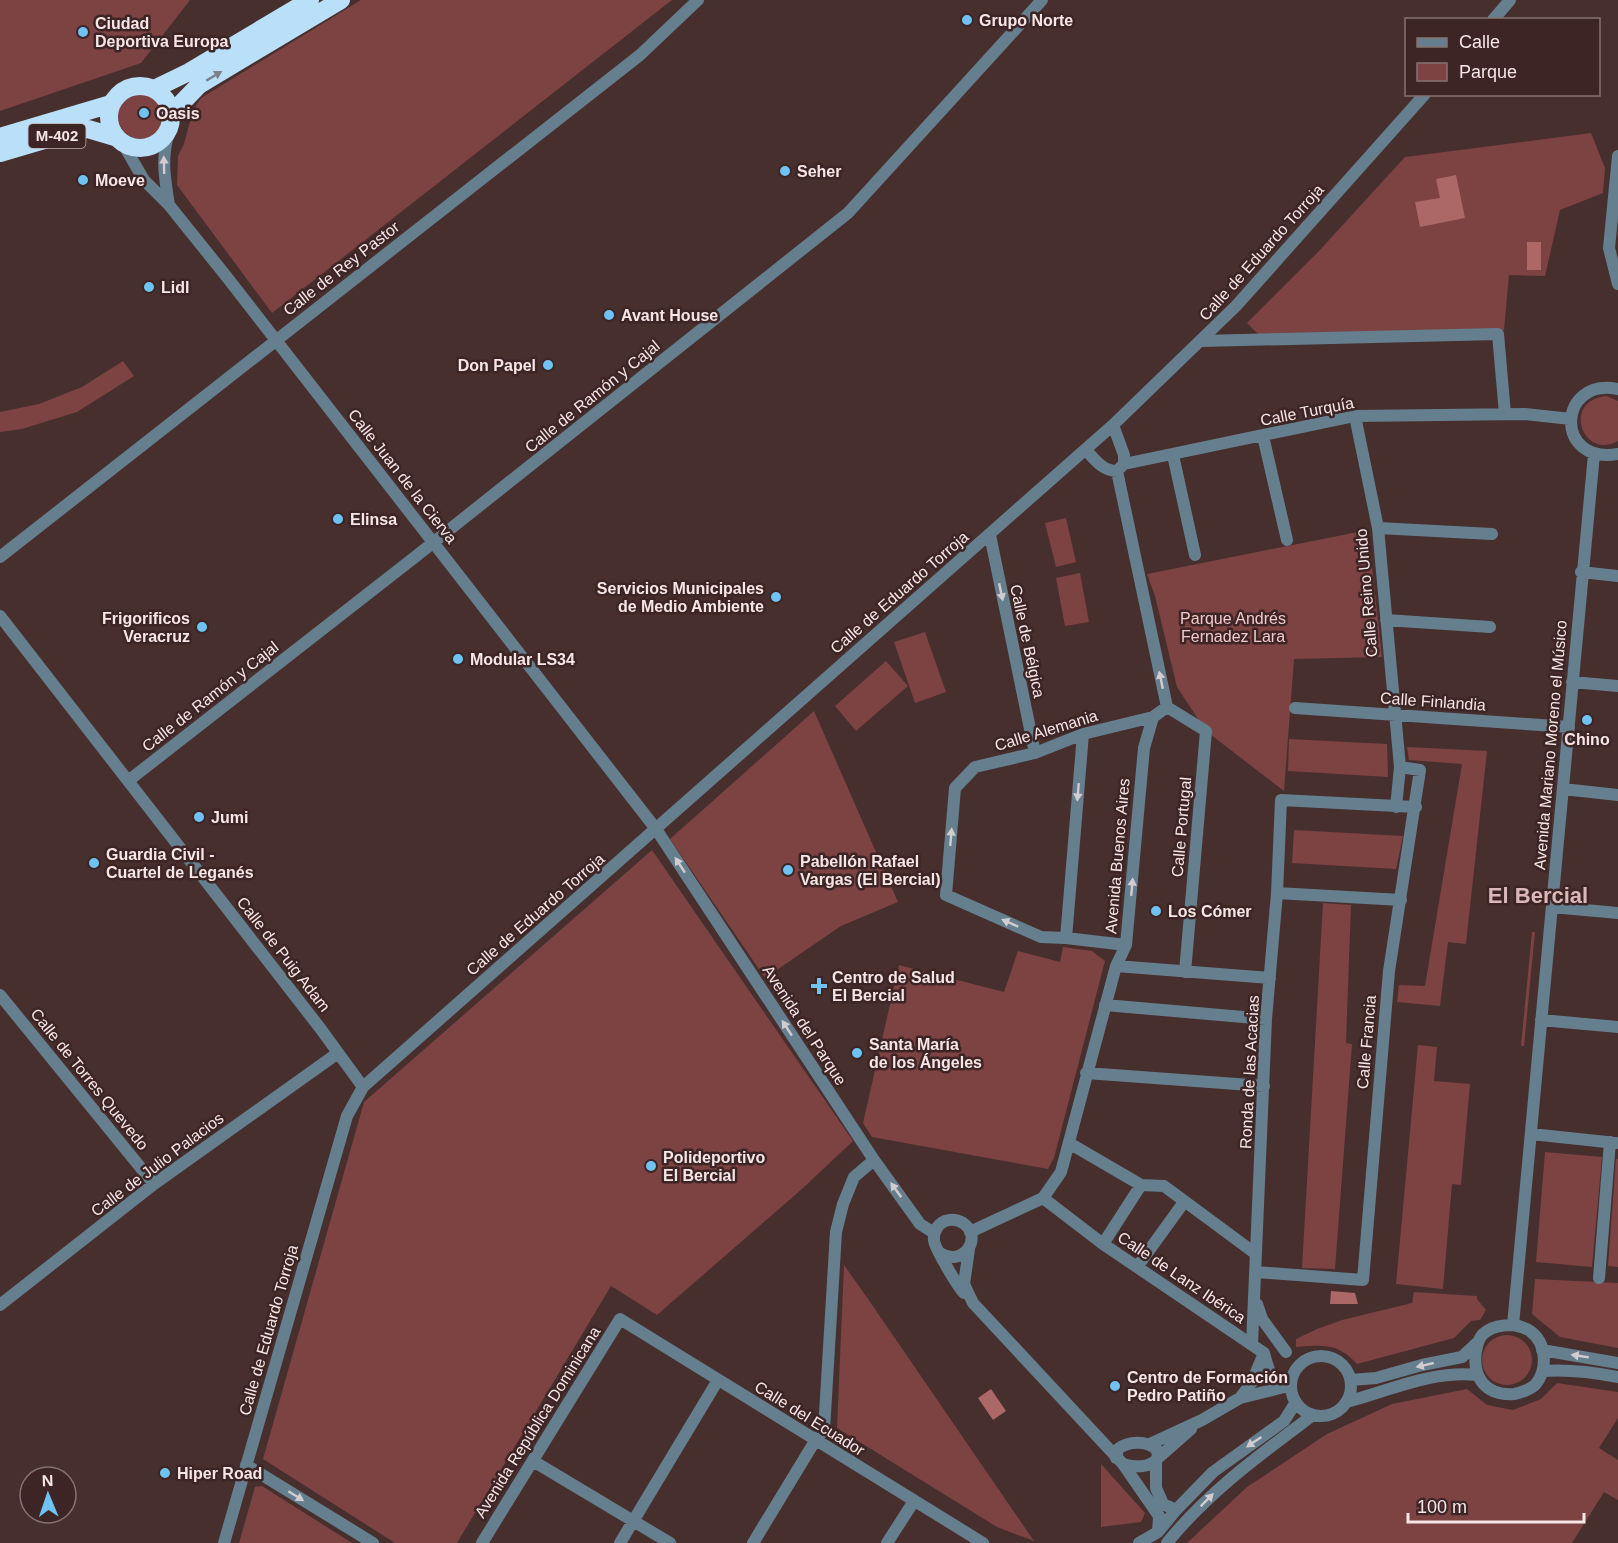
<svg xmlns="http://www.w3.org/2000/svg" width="1618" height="1543" viewBox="0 0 1618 1543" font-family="Helvetica,sans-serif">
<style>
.green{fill:#7d4242}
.water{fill:#ab6867}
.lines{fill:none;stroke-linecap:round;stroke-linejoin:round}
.minor{stroke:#657f8f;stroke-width:12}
.highway{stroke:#badff8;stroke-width:18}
.oneway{fill:#7b828e}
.oneway2{fill:#d2ccd0}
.poi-dot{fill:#6fc2f4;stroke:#3c2524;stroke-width:2}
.labels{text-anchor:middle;stroke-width:5;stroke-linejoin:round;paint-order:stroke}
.shield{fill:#3c2524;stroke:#beacab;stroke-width:1.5}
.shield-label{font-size:15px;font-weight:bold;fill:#f6e6e5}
.poi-label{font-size:16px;font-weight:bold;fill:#f6e6e5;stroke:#3c2524;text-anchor:start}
.street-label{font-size:16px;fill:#f6e6e5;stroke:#3c2524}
.park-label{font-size:16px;fill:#f2c9c8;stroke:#3c2524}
.district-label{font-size:22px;font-weight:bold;fill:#d9b9b8;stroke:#3c2524}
</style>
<rect width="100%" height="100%" fill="#472f2e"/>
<path class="green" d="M0,0H190L141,63L0,111Z
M361,0H672L272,313L177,185L178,156L184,144L193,110L201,98Z
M118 116a23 23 0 1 1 46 0a23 23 0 1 1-46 0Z
M1591,133L1605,168L1603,193L1560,210L1545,276L1509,275L1504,330L1259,335L1247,323L1318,252L1405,157Z
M123,361L134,376L77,412L22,429L0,432V412L39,404L82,387Z
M1606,396L1618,401V441C1583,461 1561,401 1606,396Z
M1066,518L1076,562L1056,567L1045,523Z
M1368,530L1382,657L1294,659L1284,791L1206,731L1177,687L1155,596L1147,574Z
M1080,573L1089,622L1065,626L1056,578Z
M925,632L946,692L915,703L894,642Z
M886,661L908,686L856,731L835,706Z
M814,711L898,902L841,926L765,978L670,839Z
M1289,739L1387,744L1388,777L1288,771Z
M1407,747L1487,751L1466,944L1448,942L1440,1006L1397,1002L1399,985L1425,986L1462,764L1409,760Z
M1294,830L1403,836L1396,869L1292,863Z
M652,850L853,1141L803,1188L657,1315L611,1286L457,1543H395L263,1459L364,1102Z
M1323,903L1351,905L1346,1043L1352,1044L1335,1269L1302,1268Z
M1532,932H1535L1524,1046H1521Z
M1063,947L1092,951L1105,961L1054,1158L1048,1169L872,1137L863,1123L899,965L1004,992L1018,951L1060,962Z
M1418,1045L1437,1047L1434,1081L1470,1084L1461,1185L1452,1184L1443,1289L1396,1284Z
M1545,1152L1602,1157L1592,1267L1536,1262Z
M1616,1159H1618V1267L1608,1266Z
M844,1265L866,1296L1034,1541L997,1527L837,1428Z
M1535,1279L1618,1283V1348L1560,1337L1532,1314Z
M1414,1292L1477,1296V1299L1486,1310L1480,1320L1471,1321L1454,1338L1357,1364C1338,1343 1323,1345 1296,1347V1339L1317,1329L1342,1320L1412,1303Z
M1482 1360a25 25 0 1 1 50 0a25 25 0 1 1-50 0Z
M1557,1383L1618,1392V1418L1599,1448L1618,1460V1500L1604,1492L1572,1543H1187L1247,1487L1327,1434L1392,1404L1467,1389L1487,1405L1513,1410L1541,1399Z
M1101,1464L1145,1513L1141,1522L1101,1527Z
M262,1486L352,1543H239L255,1487Z"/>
<path class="water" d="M1456,175L1465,218L1420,227L1415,202L1440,198L1436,179Z
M1527,242H1541V270H1527Z
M1331,1291L1355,1293L1358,1304H1330Z
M991,1389L1006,1411L993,1420L978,1398Z"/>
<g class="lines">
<path class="minor" d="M1493,20L1510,0
M123,144L144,180L169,205L226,276L656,829L874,1160L920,1224L934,1233
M1618,156L1609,248L1618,284
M169,205C164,174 161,157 170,127
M1201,341L1498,334L1505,414
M1618,389C1557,377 1554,465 1618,454
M1355,416L1378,528L1400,767L1396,807
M1113,425L1124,455V464L1120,468
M1263,436L1287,540
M1086,450C1095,460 1103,471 1117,471
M1173,455L1195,555
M1124,464L1355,416L1525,414L1571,419
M1378,528L1492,534
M990,535L1035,753
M0,557L640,55L698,0
M1581,572L1618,576
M0,616L320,1028L363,1087
M1386,620L1490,627
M1572,682L1618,686
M1167,707L1206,731L1185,972
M1295,708L1569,727
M128,781L415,557L848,213L1042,0
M1563,789L1618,795
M1277,893L1401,900
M1552,907L1618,913
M1066,938L1083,734
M1126,945L1066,938L1041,937L946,895L955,788L975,767L1035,753L1083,734L1153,717
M1116,966L1270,978
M0,995L154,1184
M1105,1005L1266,1019
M1541,1020L1618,1027
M1086,1073L1264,1086
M1531,1134L1616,1143
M1069,1143L1141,1185L1164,1186L1256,1254
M1043,1198L1103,1244L1264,1353C1269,1373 1271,1382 1291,1389
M970,1232L1043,1198L1061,1172L1116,966L1126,945L1144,748L1153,717L1167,707L1117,471
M1103,1244L1141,1185
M969,1249L964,1284L973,1303L1123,1464L1159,1516L1158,1532
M940,1253C963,1268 984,1237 963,1223C958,1220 951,1219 945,1221C938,1224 933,1232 934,1240C934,1247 958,1287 964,1293
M1137,1267L1184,1202
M1256,1272L1363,1280L1389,971L1420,770L1400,767
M1599,1278L1610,1142
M1257,1304L1262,1319L1286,1352
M0,1305L154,1184L338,1053
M1513,1325L1594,454
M1513,1325C1519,1326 1526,1328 1530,1331C1547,1343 1548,1370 1535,1385C1531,1389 1520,1393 1514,1394C1486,1396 1472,1378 1476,1351C1477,1344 1480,1335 1487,1331C1494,1326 1504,1325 1513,1325Z
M1252,1345L1266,1019L1277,893L1281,800L1416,807
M1542,1350L1618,1363
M1291 1386a30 30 0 1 1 60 0a30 30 0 1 1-60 0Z
M1543,1371C1569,1369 1592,1372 1618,1377
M1351,1380L1376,1378L1422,1365L1462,1357L1477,1343
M1240,1398L1252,1382L1264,1353
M1346,1402C1389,1391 1432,1370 1477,1375
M1150,1444L1202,1420L1240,1398L1284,1387
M1116,1458L1118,1449C1128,1441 1147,1440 1157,1450L1158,1458C1149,1469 1135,1467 1123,1464
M1158,1458L1191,1429
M533,1461L670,1543
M1156,1461V1488L1163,1504L1176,1510
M246,1465L373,1543
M224,1543L347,1116L363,1087L1113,425L1236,306L1425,94
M482,1543L620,1319L983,1543
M620,1543L718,1380
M753,1543L815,1441L824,1430L836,1232L843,1204L854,1177L874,1160
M887,1543L914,1501
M1139,1543L1158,1532L1176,1510L1213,1472L1284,1421L1296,1402
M1167,1543C1208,1492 1261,1454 1313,1415"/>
<path class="highway" d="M109 117a31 31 0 1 1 62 0a31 31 0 1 1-62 0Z
M154,89L189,72L310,0
M171,114L199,85L341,0
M0,137L111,104
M0,153L71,132L88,129L115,137"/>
</g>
<defs><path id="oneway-solid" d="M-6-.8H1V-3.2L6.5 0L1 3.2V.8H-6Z" transform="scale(1.5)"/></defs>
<use class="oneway" href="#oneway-solid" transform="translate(214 76) rotate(-31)"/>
<g class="oneway2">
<use href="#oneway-solid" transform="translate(164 165) rotate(-91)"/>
<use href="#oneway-solid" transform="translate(1001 592) rotate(78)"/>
<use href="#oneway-solid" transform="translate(1161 680) rotate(-102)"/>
<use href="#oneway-solid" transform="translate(1078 792) rotate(95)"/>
<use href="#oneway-solid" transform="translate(951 837) rotate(-85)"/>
<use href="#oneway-solid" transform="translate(680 865) rotate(-123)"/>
<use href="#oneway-solid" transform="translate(1132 887) rotate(-85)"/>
<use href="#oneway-solid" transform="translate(1010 923) rotate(-156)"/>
<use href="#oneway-solid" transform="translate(787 1028) rotate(-123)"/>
<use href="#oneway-solid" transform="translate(896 1190) rotate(-126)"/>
<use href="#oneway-solid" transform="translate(1580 1356) rotate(-171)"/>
<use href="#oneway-solid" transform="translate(1425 1365) rotate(167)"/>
<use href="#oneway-solid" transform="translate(1254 1442) rotate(146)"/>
<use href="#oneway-solid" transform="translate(296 1496) rotate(32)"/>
<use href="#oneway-solid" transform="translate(1207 1500) rotate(-45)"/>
</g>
<g class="poi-dot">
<circle cx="967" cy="20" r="6"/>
<circle cx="83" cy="32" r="6"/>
<circle cx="144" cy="113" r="6"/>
<circle cx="785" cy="171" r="6"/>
<circle cx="83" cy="180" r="6"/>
<circle cx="149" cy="287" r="6"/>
<circle cx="609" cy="315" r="6"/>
<circle cx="548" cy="365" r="6"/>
<circle cx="338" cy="519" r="6"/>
<circle cx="776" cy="597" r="6"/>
<circle cx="202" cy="627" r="6"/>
<circle cx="458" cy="659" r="6"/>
<circle cx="1587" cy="720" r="6"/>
<circle cx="199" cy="817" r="6"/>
<circle cx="94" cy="863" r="6"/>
<circle cx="788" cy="870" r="6"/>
<circle cx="1156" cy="911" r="6"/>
<path d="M816 977h6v6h6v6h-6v6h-6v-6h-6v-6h6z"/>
<circle cx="857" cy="1053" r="6"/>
<circle cx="651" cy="1166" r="6"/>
<circle cx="1115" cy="1386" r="6"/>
<circle cx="165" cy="1473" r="6"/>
</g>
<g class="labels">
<rect class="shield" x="28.5" y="124" width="57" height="24" rx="4.5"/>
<g class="shield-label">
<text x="57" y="141">M-402</text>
</g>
<g class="poi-label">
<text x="979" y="26">Grupo Norte</text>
<text x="95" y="29">Ciudad<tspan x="95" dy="18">Deportiva Europa</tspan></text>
<text x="156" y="119">Oasis</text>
<text x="797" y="177">Seher</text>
<text x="95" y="186">Moeve</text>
<text x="161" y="293">Lidl</text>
<text x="621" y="321">Avant House</text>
<text x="536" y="371" text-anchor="end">Don Papel</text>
<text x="350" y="525">Elinsa</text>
<text x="764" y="594" text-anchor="end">Servicios Municipales<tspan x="764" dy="18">de Medio Ambiente</tspan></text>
<text x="190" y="624" text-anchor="end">Frigorificos<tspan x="190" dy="18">Veracruz</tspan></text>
<text x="470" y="665">Modular LS34</text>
<text x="1587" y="745" text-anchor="middle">Chino</text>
<text x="211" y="823">Jumi</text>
<text x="106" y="860">Guardia Civil -<tspan x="106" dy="18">Cuartel de Leganés</tspan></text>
<text x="800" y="867">Pabellón Rafael<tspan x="800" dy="18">Vargas (El Bercial)</tspan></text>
<text x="1168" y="917">Los Cómer</text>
<text x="832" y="983">Centro de Salud<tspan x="832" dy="18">El Bercial</tspan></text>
<text x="869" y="1050">Santa María<tspan x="869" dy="18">de los Ángeles</tspan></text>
<text x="663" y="1163">Polideportivo<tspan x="663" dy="18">El Bercial</tspan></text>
<text x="1127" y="1383">Centro de Formación<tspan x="1127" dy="18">Pedro Patiño</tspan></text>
<text x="177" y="1479">Hiper Road</text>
</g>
<g class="street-label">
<text transform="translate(1261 252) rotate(-48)" y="6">Calle de Eduardo Torroja</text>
<text transform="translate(341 268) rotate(-38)" y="6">Calle de Rey Pastor</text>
<text transform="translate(592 396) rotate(-39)" y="6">Calle de Ramón y Cajal</text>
<text transform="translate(1307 411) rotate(-11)" y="6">Calle Turquía</text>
<text transform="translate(403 476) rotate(52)" y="6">Calle Juan de la Cierva</text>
<text transform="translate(899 592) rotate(-41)" y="6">Calle de Eduardo Torroja</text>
<text transform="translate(1366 593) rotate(-95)" y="6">Calle Reino Unido</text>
<text transform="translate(1028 641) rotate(78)" y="6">Calle de Bélgica</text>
<text transform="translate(210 696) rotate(-38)" y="6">Calle de Ramón y Cajal</text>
<text transform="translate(1433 701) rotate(4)" y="6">Calle Finlandia</text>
<text transform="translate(1046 730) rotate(-17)" y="6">Calle Alemania</text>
<text transform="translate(1550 745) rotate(-85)" y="6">Avenida Mariano Moreno el Músico</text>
<text transform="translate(1181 827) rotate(-85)" y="6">Calle Portugal</text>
<text transform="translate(1117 856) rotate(-85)" y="6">Avenida Buenos Aires</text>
<text transform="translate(535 914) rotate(-41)" y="6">Calle de Eduardo Torroja</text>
<text transform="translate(284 954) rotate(52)" y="6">Calle de Puig Adam</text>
<text transform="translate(805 1025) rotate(57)" y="6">Avenida del Parque</text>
<text transform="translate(1366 1042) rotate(-85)" y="6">Calle Francia</text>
<text transform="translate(1249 1072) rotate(-87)" y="6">Ronda de las Acacias</text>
<text transform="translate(90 1079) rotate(51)" y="6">Calle de Torres Quevedo</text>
<text transform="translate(157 1164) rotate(-37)" y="6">Calle de Julio Palacios</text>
<text transform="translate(1182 1277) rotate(34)" y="6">Calle de Lanz Ibérica</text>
<text transform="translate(268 1330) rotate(-74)" y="6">Calle de Eduardo Torroja</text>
<text transform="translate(810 1418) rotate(32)" y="6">Calle del Ecuador</text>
<text transform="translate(537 1422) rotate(-58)" y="6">Avenida República Dominicana</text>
</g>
<g class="park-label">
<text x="1233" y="624">Parque Andrés<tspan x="1233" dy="18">Fernadez Lara</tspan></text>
</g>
<g class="district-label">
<text x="1538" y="903">El Bercial</text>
</g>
</g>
<rect x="1405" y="18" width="195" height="78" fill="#3c2524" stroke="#867271" stroke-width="1.5"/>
<rect x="1417" y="38" width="30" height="9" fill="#657f8f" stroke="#867271" stroke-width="1.5"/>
<text x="1459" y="48" font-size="18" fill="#f6e6e5">Calle</text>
<rect x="1417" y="63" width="30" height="18" fill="#7d4242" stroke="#867271" stroke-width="1.5"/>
<text x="1459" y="78" font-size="18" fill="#f6e6e5">Parque</text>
<g transform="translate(48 1495) rotate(358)"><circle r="28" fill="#3c2524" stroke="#867271" stroke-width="1.5"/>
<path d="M0-4.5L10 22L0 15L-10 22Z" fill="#6fc2f4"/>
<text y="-9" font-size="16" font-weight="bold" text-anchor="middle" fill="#f6e6e5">N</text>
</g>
<path d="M1408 1513v9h176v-9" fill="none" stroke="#f6e6e5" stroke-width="3"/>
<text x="1417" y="1513" font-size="18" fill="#f6e6e5" stroke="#3c2524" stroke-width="4.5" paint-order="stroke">100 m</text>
</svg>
